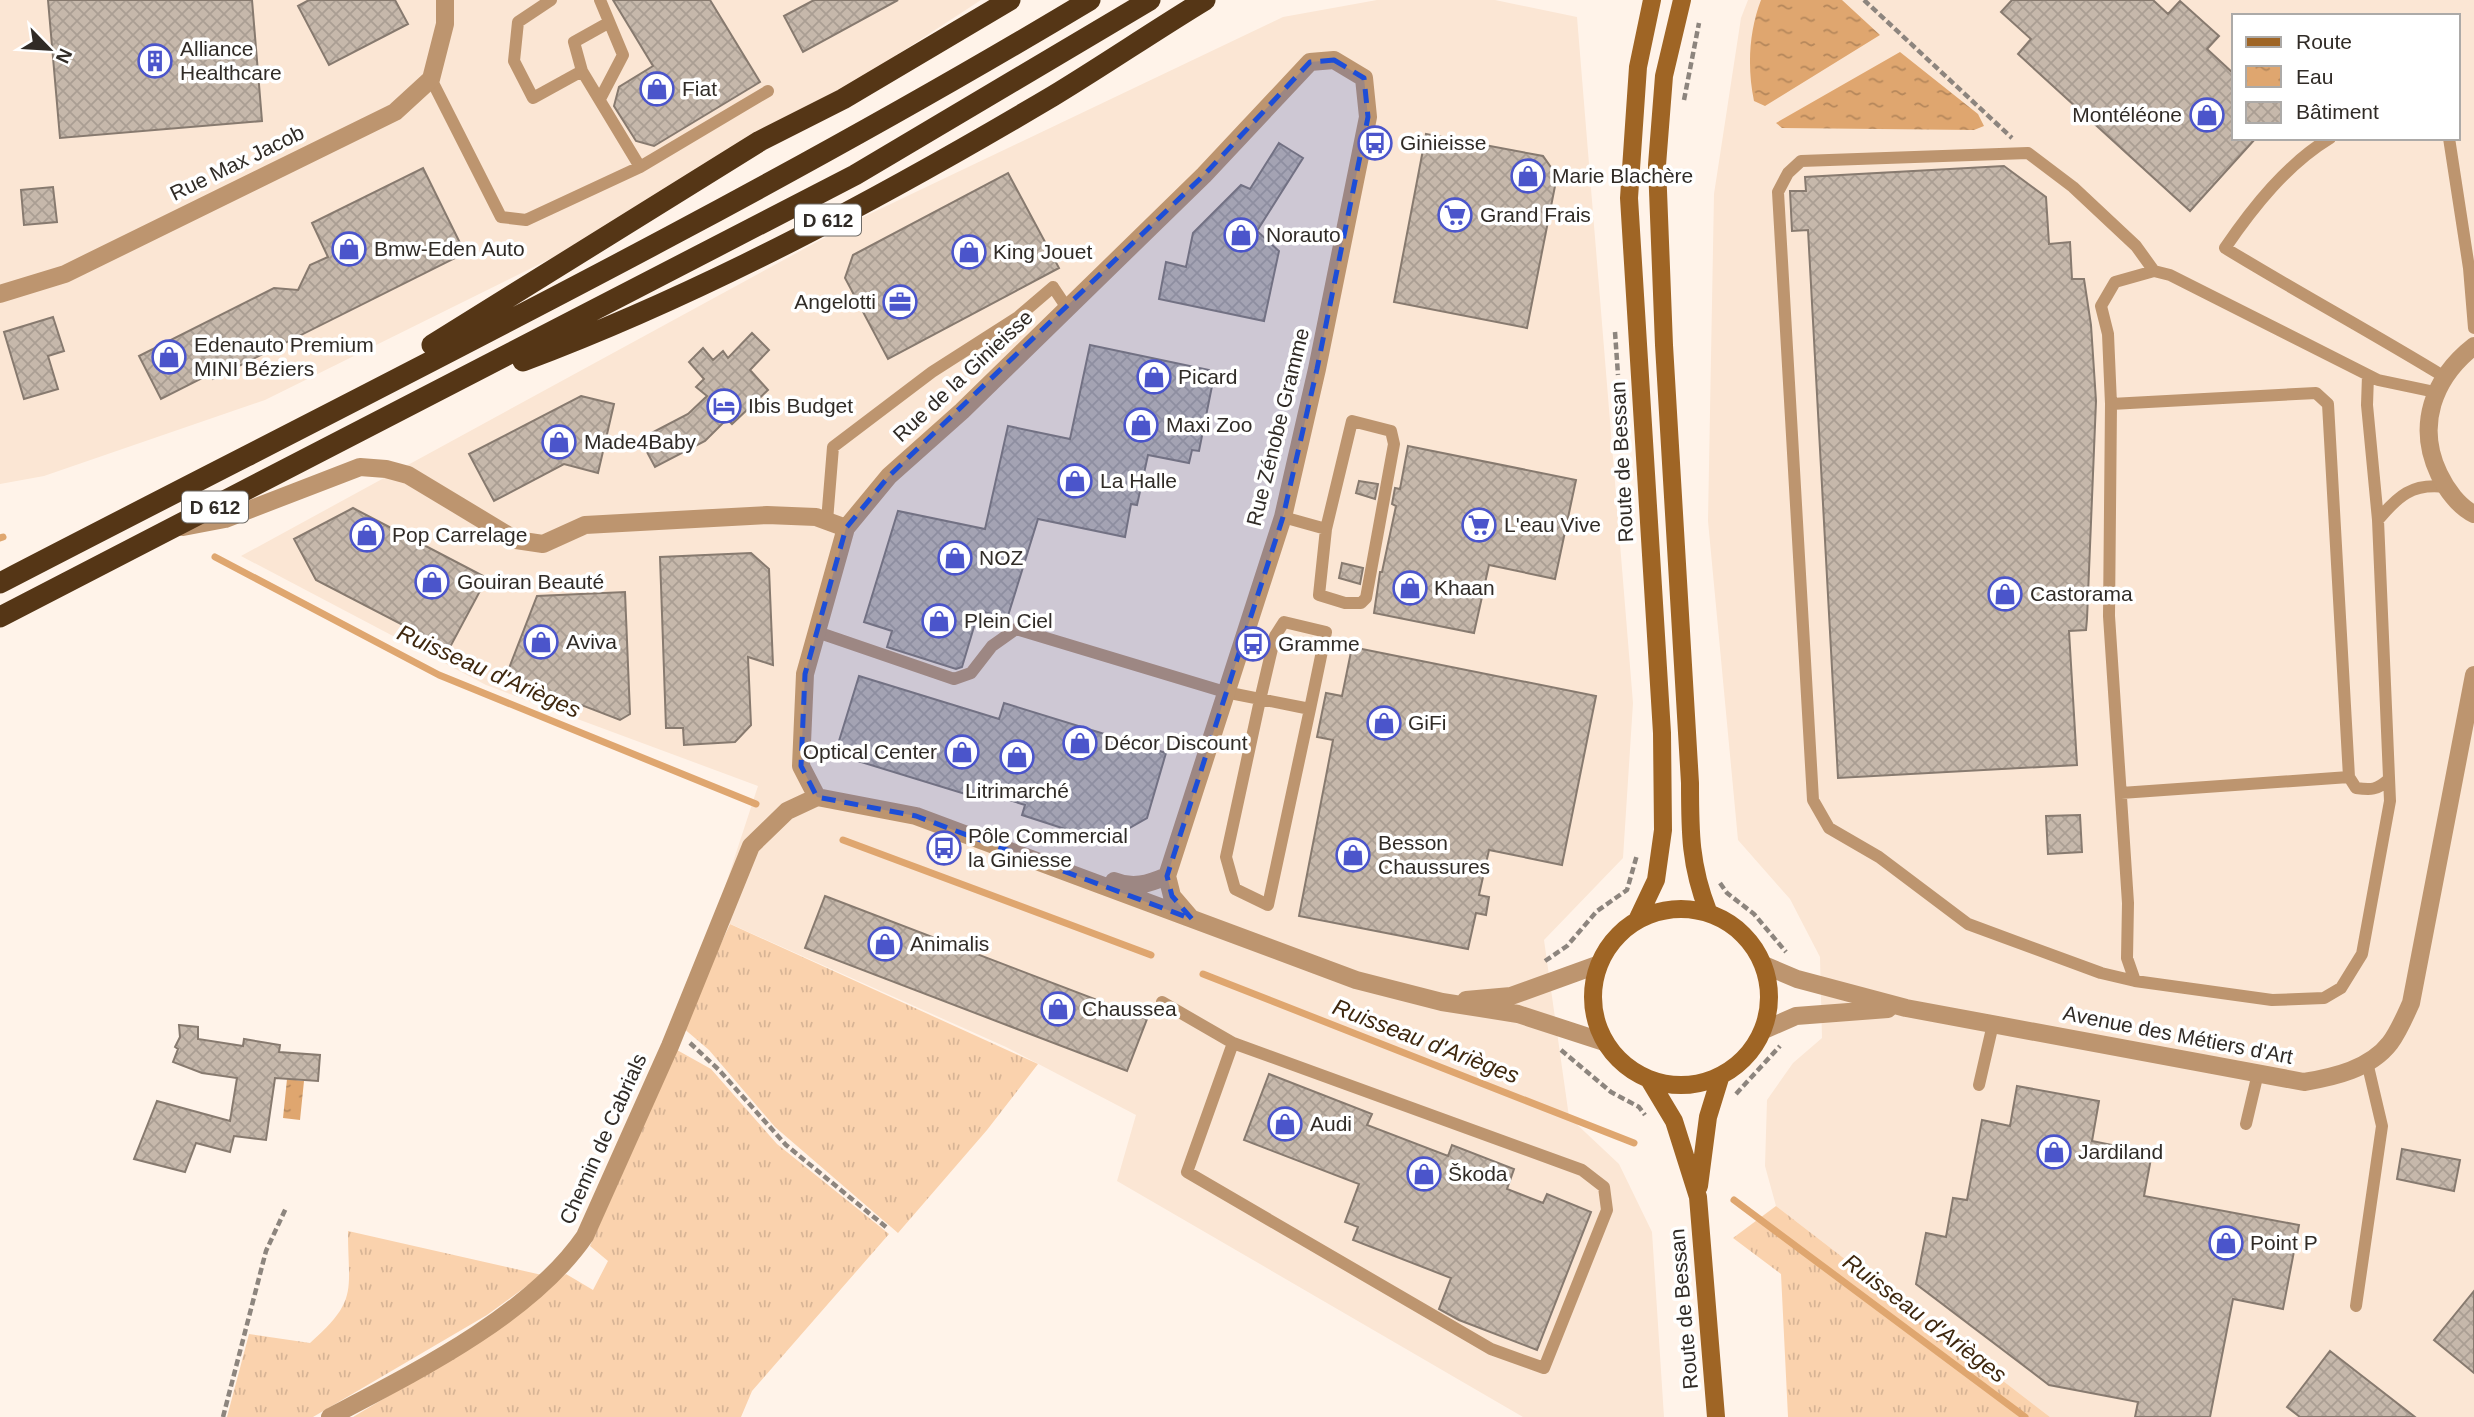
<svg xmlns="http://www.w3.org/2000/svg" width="2474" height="1417" viewBox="0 0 2474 1417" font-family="Helvetica,sans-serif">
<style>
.built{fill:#fbe6d4;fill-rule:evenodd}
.grass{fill:url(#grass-tufts)}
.water{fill:url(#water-ripples)}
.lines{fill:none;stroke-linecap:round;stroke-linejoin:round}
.stream{stroke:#dfa66f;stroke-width:7}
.building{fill:url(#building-cross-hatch);stroke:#877a6f;stroke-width:2}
.path{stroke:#8d857e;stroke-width:4.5;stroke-dasharray:7 3.5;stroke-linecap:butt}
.lane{stroke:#bd956f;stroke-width:12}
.street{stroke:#bd956f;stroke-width:18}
.secondary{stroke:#9f6525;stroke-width:18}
.highway{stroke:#553616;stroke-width:21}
.marked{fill:#1d4ed8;fill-opacity:0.2;stroke:#1d4ed8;stroke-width:5;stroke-dasharray:14 9;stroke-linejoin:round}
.labels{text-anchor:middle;stroke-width:7;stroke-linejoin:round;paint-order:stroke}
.shield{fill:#fff;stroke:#6e6b67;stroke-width:2}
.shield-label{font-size:19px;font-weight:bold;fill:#302b26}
.poi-label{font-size:21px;fill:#302b26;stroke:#fff;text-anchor:start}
.street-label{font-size:21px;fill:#302b26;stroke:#fff}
.water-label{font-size:23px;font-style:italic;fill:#3e270e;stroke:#fff}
</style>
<defs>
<pattern id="grass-tufts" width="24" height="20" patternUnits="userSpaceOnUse" patternTransform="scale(1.75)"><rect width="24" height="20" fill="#fad2ad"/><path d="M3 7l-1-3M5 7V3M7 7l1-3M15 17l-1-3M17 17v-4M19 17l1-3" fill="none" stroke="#d7b495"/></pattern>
<pattern id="water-ripples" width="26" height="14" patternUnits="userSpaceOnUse" patternTransform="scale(1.75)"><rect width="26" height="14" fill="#dfa66f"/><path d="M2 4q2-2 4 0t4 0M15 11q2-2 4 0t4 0" fill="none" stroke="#b5875b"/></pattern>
<pattern id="building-cross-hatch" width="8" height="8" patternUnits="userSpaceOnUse" patternTransform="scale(1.75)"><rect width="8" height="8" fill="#c6b8ab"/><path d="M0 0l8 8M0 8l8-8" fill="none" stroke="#aa9e93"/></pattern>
</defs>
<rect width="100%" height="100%" fill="#fff3e9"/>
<path class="built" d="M0,0H981L693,188L265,400L44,476L0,484Z
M1377,0H1495L1577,17L1633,703L1623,858L1544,940L1569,1117L1619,1164L1652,1232L1664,1417H1523L1117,1181L1136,1115L1006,1047L715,917L758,786L486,685L241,556L857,220L1283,17Z
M1748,0H2474V1417H2050L1776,1206L1765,1166L1767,1100L1793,1063L1822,1038L1820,957L1790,899L1738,840L1708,521L1714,194L1741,18ZM2234,16H2458V138H2234Z"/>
<path class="grass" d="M730,924L1038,1064L987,1130L898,1233L775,1127L709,1050L682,1027Z
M677,1050L711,1069L777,1144L889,1234L752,1391L741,1417H353L457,1355L566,1274L593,1290L608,1261L590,1246Z
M1776,1206L2050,1417H1788L1781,1274L1733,1238Z
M348,1231L542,1275L487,1315L313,1417H227L249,1334L310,1343C359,1300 348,1291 348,1231Z"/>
<path class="water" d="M1761,0H1842L1880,35L1765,106L1754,101C1747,68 1749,31 1761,0Z
M1900,52L1978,114L1984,126L1974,130L1782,128L1776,123Z
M287,1079L304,1081L300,1120L283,1118Z"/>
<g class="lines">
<path class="stream" d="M0,538L3,537
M215,557L439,675L756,804
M843,840L1151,955
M1203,974L1634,1143
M1734,1200L2025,1417"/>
</g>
<path class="building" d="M48,0H252L262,121L60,138Z
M309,0H395L408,24L329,65L298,6Z
M613,0H710L760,82L654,146L636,141L614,106L619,87L653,66Z
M814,0H898L803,52L784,16Z
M2012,0H2153L2168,14L2180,1L2219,36L2207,49L2234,74V138H2256L2190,211L2018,54L2031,39L2001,12Z
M1426,134L1543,156L1557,176L1527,328L1394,302Z
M1279,143L1303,158L1257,231L1279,251L1264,321L1159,299L1166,262L1186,267L1193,233L1241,185L1250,189Z
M2004,166L2046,197L2049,244L2070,242L2072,279H2084L2091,325L2096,401L2087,619L2086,630L2069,631L2077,765L1838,778L1808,230L1792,231L1790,191H1806L1805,177Z
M423,168L465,253L213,379L210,374L161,399L139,356L274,288L298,290L310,265L328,257L312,223Z
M1008,173L1059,268L888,359L845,278L853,255Z
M53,187L57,222L24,225L21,190Z
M53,317L64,351L48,356L58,389L24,399L4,332Z
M752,333L769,350L750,370L768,390L732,424L727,419L705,441L655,467L640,439L688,414L707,396L696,387L704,379L689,362L703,348L713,360L723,351L728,358Z
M1090,345L1209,370L1206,385L1212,386L1199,451L1192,450L1189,463L1148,455L1137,505L1131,504L1125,537L1038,519L1007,619L979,610L962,667L956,669L887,647L892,631L864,622L898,511L985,529L1008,426L1070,439Z
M581,396L614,404L598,473L564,464L494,501L469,454Z
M1408,446L1576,480L1555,579L1489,565L1474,633L1374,613L1380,572H1382L1396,506L1392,504L1395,488L1400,489Z
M1359,481L1378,484L1375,499L1356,493Z
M353,508L487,578L449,649L316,580L294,539Z
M751,553L769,569L773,665L748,657L751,725L735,742L684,745L683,728H666L660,557Z
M1342,563L1363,568L1360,584L1339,578Z
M625,592L630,714L620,720L506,676L537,596Z
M1352,647L1596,696L1562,865L1489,850L1479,895L1489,897L1486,915L1476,913L1468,949L1299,916L1333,740L1317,737L1326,693L1342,696Z
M859,676L999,719L1004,703L1166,753L1147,818L1105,842L1022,815L1025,805L977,790L975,797L835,754Z
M2080,815L2082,852L2048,854L2046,816Z
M825,896L1147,1019L1127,1071L805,948Z
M179,1025L198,1027V1039L243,1046L244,1039L280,1045L279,1052L320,1055L318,1081L275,1078L266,1140L234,1136L230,1152L196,1143L185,1172L134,1159L157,1101L230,1121L237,1078L202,1073L173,1062L178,1049L175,1047L180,1037Z
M1269,1074L1372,1114L1367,1125L1448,1156L1452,1145L1514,1169L1507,1189L1543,1203L1547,1194L1591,1212L1537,1350L1459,1320L1439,1309L1451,1278L1353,1240L1358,1227L1345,1222L1359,1184L1244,1140Z
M2017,1086L2099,1101L2092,1141L2152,1153L2144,1196L2299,1225L2283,1309L2233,1299L2210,1417H2135L2138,1402L2049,1385L1916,1284L1926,1233L1946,1237L1953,1198L1967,1200L1982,1120L2010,1126Z
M2402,1149L2460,1160L2454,1191L2397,1179Z
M2474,1291V1373L2434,1340Z
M2330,1351L2415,1417H2300L2287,1407Z"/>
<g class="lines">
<path class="path" d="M1864,0L2012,138
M1684,100L1699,23
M1615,332L1618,375
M1720,883L1727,893L1754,914L1786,952
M1545,961L1567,946L1597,911L1627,890L1637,855
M690,1043L719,1070L786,1145L886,1227
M1561,1050L1611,1092L1639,1107L1645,1115
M1736,1094L1780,1046
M223,1417L266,1251L286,1208"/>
<path class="lane" d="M551,0L518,22L514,61L533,98L582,71L640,167
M582,71L574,42L608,23
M431,79L501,217L526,220L640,167L768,91
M600,99L623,55L600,0
M2330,138C2287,164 2253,207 2225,248C2297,292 2371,332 2443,376
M2449,138L2469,268L2474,328
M2368,375L2367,405L2378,520
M2435,392L2378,380L2170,275L2154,271L2115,282L2101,306L2108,334L2111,404L2109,616L2128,903L2127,958L2135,981L2272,1000L2324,998L2341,988L2362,954L2390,801L2378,520C2398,496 2412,483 2445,487
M2111,404L2316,393L2328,404L2349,777L2356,788C2371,790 2377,790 2388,780
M1352,421L1391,431L1394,444L1366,598L1361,603H1345L1319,595L1326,529Z
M1283,517L1326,529
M827,521L833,447L932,372L1018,317L1053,287L1067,308
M817,632L954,679L971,673L992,646L1016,629L1225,692L1310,709L1268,905L1235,889L1226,857L1260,700L1275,636L1284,622L1326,632L1310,709
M2121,793L2349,777
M2135,981L2101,973L1968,924L1879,857L1829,828L1813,800L1778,192L1788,173L1801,161L2028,153L2073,187L2136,246L2154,271
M1162,1002L1233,1043L1582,1170L1604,1187L1607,1210L1544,1368L1491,1349L1187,1172L1233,1043
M1979,1085L1993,1024
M2246,1124L2258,1073
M2356,1306L2382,1126L2367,1062"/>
<path class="street" d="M0,294L65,274L395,112L431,79L445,24V0
M2474,346C2433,378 2416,426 2439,474C2446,489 2459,507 2474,514
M183,527L225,519L360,467L386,469L408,475L516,540L543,544L585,525L767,515L816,517L846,528
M817,797L801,766L805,674L846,528L889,476L962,411L1204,175L1310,62L1334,60L1364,78L1368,117L1317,369L1283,517L1167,876
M817,797L916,816L1356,980L1442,1002L1518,1014L1604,1042
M1167,876L1172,896L1190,917
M1114,881C1133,889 1148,884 1167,876
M1764,965L1797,979L1906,1008L2304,1082C2334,1077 2370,1069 2390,1043C2399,1031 2405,1016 2411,1003L2474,675
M1466,1000L1511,996L1597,965
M1764,1030L1796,1016L1888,1009
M330,1417C414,1373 531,1315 585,1236L670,1046L751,846L787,811L817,797"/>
<path class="secondary" d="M1682,0L1664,76L1657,165L1664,345L1690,783C1690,832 1690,865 1708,911
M1593 997a88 88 0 1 1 176 0a88 88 0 1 1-176 0Z
M1638,918L1656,880L1663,830L1662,733L1629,198L1638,67L1652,0
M1650,1081L1674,1121L1698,1197L1716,1417
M1699,1186L1708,1117L1720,1078"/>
<path class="highway" d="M432,345L760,141L843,99L1010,0
M523,361C707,292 884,196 1053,96C1104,65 1154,31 1205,0
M0,583C366,393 737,212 1090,0
M0,617L855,175L1150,0"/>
</g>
<path class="marked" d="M1334,60L1364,78L1368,117L1317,369L1283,517L1167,876L1172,896L1192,919L916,816L817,797L801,766L805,674L846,528L889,476L1204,175L1310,62Z"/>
<defs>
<symbol id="building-ring" viewBox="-11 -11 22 22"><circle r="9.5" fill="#fff" stroke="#4b55cb" stroke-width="1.5"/><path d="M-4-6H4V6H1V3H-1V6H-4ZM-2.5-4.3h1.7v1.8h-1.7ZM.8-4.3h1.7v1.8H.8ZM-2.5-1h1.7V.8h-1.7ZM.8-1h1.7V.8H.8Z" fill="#4b55cb"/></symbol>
<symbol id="shop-ring" viewBox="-11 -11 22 22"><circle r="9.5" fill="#fff" stroke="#4b55cb" stroke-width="1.5"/><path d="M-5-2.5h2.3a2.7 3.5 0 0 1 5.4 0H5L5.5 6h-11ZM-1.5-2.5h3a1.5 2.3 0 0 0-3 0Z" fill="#4b55cb"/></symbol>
<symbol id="bus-ring" viewBox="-11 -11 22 22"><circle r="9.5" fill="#fff" stroke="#4b55cb" stroke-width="1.5"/><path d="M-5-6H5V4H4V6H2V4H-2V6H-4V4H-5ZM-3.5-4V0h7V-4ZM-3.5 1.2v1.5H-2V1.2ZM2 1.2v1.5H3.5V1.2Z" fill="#4b55cb"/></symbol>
<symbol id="supermarket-ring" viewBox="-11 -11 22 22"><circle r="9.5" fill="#fff" stroke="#4b55cb" stroke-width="1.5"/><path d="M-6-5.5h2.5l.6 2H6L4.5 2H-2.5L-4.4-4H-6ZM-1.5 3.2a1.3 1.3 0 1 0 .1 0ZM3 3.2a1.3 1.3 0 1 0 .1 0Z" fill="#4b55cb"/></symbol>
<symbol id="office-ring" viewBox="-11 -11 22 22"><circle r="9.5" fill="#fff" stroke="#4b55cb" stroke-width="1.5"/><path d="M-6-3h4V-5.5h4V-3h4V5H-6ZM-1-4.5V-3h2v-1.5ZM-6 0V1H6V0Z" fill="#4b55cb"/></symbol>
<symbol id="hotel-ring" viewBox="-11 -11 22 22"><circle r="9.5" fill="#fff" stroke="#4b55cb" stroke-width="1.5"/><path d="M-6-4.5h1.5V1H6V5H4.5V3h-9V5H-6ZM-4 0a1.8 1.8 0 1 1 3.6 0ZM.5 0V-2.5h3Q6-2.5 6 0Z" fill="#4b55cb"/></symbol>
</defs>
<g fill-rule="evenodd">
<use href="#building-ring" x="136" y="42" width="38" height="38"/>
<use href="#shop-ring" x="638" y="70" width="38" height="38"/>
<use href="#shop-ring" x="2188" y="96" width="38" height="38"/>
<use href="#bus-ring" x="1356" y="124" width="38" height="38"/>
<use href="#shop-ring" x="1509" y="157" width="38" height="38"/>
<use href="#supermarket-ring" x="1436" y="196" width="38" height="38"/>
<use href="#shop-ring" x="1222" y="216" width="38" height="38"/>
<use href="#shop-ring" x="330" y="230" width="38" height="38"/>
<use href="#shop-ring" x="950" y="233" width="38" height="38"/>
<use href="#office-ring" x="881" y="283" width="38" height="38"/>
<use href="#shop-ring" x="150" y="338" width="38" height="38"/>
<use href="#shop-ring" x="1135" y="358" width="38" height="38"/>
<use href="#hotel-ring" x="705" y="387" width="38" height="38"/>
<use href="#shop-ring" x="1122" y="406" width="38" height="38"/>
<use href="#shop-ring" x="540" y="423" width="38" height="38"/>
<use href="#shop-ring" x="1056" y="462" width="38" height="38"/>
<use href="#supermarket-ring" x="1460" y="506" width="38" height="38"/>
<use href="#shop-ring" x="348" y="516" width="38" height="38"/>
<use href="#shop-ring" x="936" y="539" width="38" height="38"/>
<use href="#shop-ring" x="413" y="563" width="38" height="38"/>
<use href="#shop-ring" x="1391" y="569" width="38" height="38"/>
<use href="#shop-ring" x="1986" y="575" width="38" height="38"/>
<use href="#shop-ring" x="920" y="602" width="38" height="38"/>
<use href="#shop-ring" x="522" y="623" width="38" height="38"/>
<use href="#bus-ring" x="1234" y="625" width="38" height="38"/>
<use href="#shop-ring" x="1365" y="704" width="38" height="38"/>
<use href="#shop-ring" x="1061" y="724" width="38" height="38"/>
<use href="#shop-ring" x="943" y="733" width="38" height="38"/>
<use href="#shop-ring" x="998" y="738" width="38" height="38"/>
<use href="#bus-ring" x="925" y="829" width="38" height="38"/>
<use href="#shop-ring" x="1334" y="836" width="38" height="38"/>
<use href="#shop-ring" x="866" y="925" width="38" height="38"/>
<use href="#shop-ring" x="1039" y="990" width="38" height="38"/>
<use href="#shop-ring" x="1266" y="1105" width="38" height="38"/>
<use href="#shop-ring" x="2035" y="1133" width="38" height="38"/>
<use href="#shop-ring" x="1405" y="1155" width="38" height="38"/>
<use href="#shop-ring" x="2207" y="1224" width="38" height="38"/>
</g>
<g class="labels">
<g class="shield">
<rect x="795" y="204.5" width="66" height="31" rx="5"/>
<rect x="182" y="491.5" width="66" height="31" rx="5"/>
</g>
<g class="shield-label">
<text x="828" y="227">D 612</text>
<text x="215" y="514">D 612</text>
</g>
<g class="poi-label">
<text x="180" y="56">Alliance<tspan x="180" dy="24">Healthcare</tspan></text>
<text x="682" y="96">Fiat</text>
<text x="2182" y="122" text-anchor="end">Montéléone</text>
<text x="1400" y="150">Ginieisse</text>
<text x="1552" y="183">Marie Blachère</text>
<text x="1480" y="222">Grand Frais</text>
<text x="1266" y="242">Norauto</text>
<text x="374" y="256">Bmw-Eden Auto</text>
<text x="993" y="259">King Jouet</text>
<text x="876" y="309" text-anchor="end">Angelotti</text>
<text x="194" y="352">Edenauto Premium<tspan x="194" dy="24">MINI Béziers</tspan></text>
<text x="1178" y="384">Picard</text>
<text x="748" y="413">Ibis Budget</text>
<text x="1166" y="432">Maxi Zoo</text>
<text x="584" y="449">Made4Baby</text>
<text x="1100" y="488">La Halle</text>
<text x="1504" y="532">L'eau Vive</text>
<text x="392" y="542">Pop Carrelage</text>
<text x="979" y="565">NOZ</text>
<text x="457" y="589">Gouiran Beauté</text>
<text x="1434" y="595">Khaan</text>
<text x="2030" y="601">Castorama</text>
<text x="964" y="628">Plein Ciel</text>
<text x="566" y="649">Aviva</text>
<text x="1278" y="651">Gramme</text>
<text x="1408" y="730">GiFi</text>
<text x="1104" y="750">Décor Discount</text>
<text x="937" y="759" text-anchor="end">Optical Center</text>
<text x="1017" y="798" text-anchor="middle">Litrimarché</text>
<text x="968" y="843">Pôle Commercial<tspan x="968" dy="24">la Giniesse</tspan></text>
<text x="1378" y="850">Besson<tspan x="1378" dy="24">Chaussures</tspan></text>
<text x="910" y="951">Animalis</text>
<text x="1082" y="1016">Chaussea</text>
<text x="1310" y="1131">Audi</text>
<text x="2078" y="1159">Jardiland</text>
<text x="1448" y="1181">Škoda</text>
<text x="2250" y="1250">Point P</text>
</g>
<g class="street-label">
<text transform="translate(237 163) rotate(-26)" y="7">Rue Max Jacob</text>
<text transform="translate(963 376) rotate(-43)" y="7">Rue de la Ginieisse</text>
<text transform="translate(1278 427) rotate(-76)" y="7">Rue Zénobe Gramme</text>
<text transform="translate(1622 462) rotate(-93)" y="7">Route de Bessan</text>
<text transform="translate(2178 1035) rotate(11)" y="7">Avenue des Métiers d'Art</text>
<text transform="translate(603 1139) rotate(-66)" y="7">Chemin de Cabrials</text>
<text transform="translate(1684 1309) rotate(-95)" y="7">Route de Bessan</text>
</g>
<g class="water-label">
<text transform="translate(489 671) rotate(24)" y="8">Ruisseau d'Arièges</text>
<text transform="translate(1426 1041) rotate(21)" y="8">Ruisseau d'Arièges</text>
<text transform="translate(1925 1318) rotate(37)" y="8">Ruisseau d'Arièges</text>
</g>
</g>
<rect x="2232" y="14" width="228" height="126" fill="#ffffff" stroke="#acaaa8" stroke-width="2"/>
<rect x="2246" y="37" width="35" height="10" fill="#9f6525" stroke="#acaaa8" stroke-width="2"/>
<text x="2296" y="49" font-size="21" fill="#302b26">Route</text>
<rect x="2246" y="66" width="35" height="21" fill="url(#water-ripples)" stroke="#acaaa8" stroke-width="2"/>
<text x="2296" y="84" font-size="21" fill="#302b26">Eau</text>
<rect x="2246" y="102" width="35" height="21" fill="url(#building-cross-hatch)" stroke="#acaaa8" stroke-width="2"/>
<text x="2296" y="119" font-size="21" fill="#302b26">Bâtiment</text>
<g transform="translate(49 49) rotate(115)" stroke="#ffffff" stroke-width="5" paint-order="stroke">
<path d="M0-5L12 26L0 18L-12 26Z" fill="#302b26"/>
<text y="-10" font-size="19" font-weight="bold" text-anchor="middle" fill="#302b26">N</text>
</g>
</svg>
